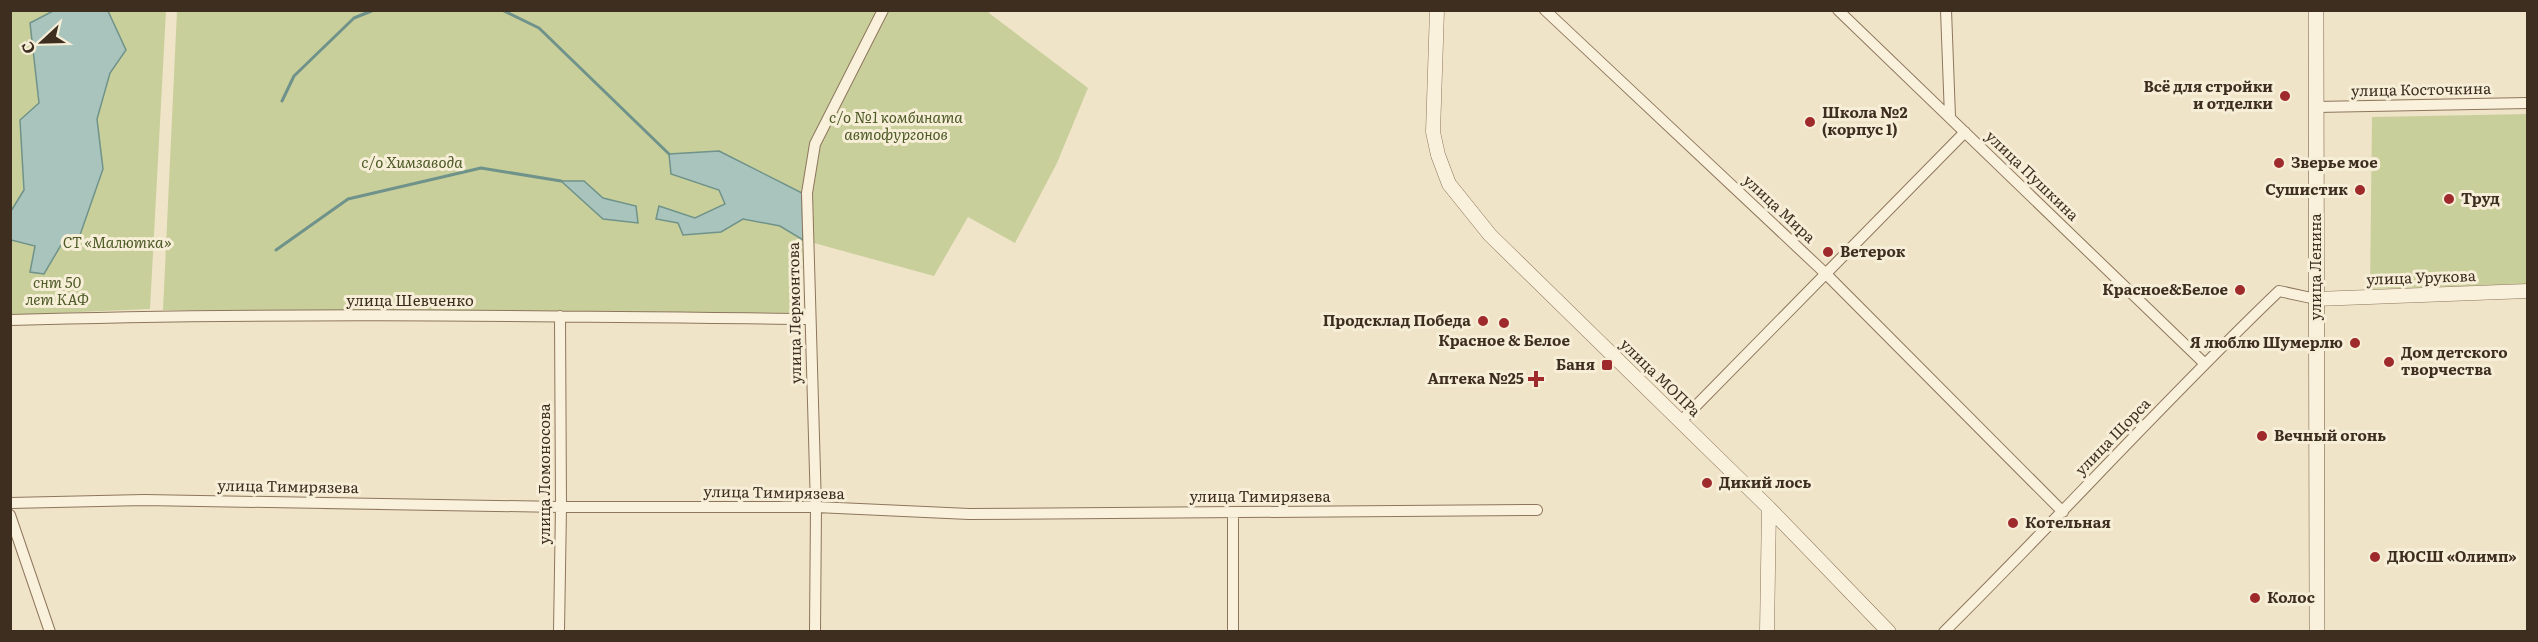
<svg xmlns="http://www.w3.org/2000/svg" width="2538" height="642" viewBox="0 0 2538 642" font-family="Literata,serif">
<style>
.green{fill:#c9cf9b;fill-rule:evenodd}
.water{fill:#a9c4bc;stroke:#6f938a;stroke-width:1.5}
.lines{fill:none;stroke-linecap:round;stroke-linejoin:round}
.stream{stroke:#6f938a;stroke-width:3}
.minor-casing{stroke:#8d765c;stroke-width:12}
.tertiary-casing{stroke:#8d765c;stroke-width:15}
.secondary-casing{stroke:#6f573f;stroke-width:16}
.minor{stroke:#faf1dc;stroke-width:10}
.tertiary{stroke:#faf1dc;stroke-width:14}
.secondary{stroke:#faf1dc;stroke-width:15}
.poi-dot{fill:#9e2a2b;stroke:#f7eed8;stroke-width:2}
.labels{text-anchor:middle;stroke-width:6;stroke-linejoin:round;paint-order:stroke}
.poi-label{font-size:15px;font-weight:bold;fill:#3d2e20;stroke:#f7eed8;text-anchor:start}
.street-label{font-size:15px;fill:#3d2e20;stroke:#f7eed8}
.park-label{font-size:15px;font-style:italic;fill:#4d5a26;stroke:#f7eed8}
</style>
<rect width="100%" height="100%" fill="#f0e4c8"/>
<path class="green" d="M11,11H53L30,23L39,104L20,120L24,190L11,211Z
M108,11H166L150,309L11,315L10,240C39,247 54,248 80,235L103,170L97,119L110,73L126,50Z
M177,11H990L989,13L1088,88L1057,163L1015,243L968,217L934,276L803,240L800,313L163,310ZM669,154L802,193L803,239L780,226L743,219L721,232L683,235L678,223L695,218L725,204L719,190L672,174Z
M2527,114V284L2370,289L2372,117Z"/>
<path class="water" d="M53,11H108L126,50L110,73L97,119L103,169L80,235L61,245L44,274L30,272L35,246L11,240V211L24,190L20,120L39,103L30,23Z
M719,151L802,193L803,240L780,226L743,219L721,232L683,235L678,223L656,219L659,206L695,218L725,204L719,190L671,174L669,154Z
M561,181H584L603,198L636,206L638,223L603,219Z"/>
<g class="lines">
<path class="stream" d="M502,10L539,28L669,154
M282,101L294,76L354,18L374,10
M276,250L348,199L481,168L561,181"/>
<defs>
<path id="minor" d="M1545,10L1825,273L2063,512
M1838,10L2204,363
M1946,10L1950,117
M2316,107L2528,103
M10,320C277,312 543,316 810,319
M1681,421L1965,132
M10,503L144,500L561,507H816L969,514L1537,510
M10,515L50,632
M559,632L561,507L560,316
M815,632L816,507L807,193L815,144L883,10
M1233,632V512
M1944,632C2057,520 2164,401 2279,291L2316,299"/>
<path id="tertiary" d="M1437,10L1433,132L1438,155L1449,184L1490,235L1769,508L1889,632
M2316,299L2528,291
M1767,632L1769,508"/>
<path id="secondary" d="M2316,10L2317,632"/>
</defs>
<use href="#minor" class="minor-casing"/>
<use href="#tertiary" class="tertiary-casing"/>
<use href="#secondary" class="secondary-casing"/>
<use href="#minor" class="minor"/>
<use href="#tertiary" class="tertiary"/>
<use href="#secondary" class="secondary"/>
</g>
<g class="poi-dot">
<circle cx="2285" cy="96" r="6"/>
<circle cx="1810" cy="122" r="6"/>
<circle cx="2279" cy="163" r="6"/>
<circle cx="2360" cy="190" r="6"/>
<circle cx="2449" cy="199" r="6"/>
<circle cx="1828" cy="252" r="6"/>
<circle cx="2240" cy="290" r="6"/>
<circle cx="1483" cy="321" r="6"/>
<circle cx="1504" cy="323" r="6"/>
<circle cx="2355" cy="343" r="6"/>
<circle cx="2389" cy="362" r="6"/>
<rect x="1601" y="359" width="12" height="12" rx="3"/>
<path d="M1533 370h6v6h6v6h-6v6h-6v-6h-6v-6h6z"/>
<circle cx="2262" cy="436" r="6"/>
<circle cx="1707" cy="483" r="6"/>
<circle cx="2013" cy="523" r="6"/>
<circle cx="2375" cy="557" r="6"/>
<circle cx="2255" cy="598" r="6"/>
</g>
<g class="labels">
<g class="poi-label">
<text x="2273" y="92" text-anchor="end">Всё для стройки<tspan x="2273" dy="17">и отделки</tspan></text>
<text x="1822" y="118">Школа №2<tspan x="1822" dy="17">(корпус 1)</tspan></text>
<text x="2291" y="168">Зверье мое</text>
<text x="2348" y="195" text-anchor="end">Сушистик</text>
<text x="2461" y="204">Труд</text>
<text x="1840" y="257">Ветерок</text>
<text x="2228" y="295" text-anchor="end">Красное&amp;Белое</text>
<text x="1471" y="326" text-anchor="end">Продсклад Победа</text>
<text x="1504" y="346" text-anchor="middle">Красное &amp; Белое</text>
<text x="2343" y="348" text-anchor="end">Я люблю Шумерлю</text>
<text x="2401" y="358">Дом детского<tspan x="2401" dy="17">творчества</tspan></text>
<text x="1595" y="370" text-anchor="end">Баня</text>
<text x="1524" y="384" text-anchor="end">Аптека №25</text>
<text x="2274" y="441">Вечный огонь</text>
<text x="1719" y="488">Дикий лось</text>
<text x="2025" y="528">Котельная</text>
<text x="2387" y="562">ДЮСШ «Олимп»</text>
<text x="2267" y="603">Колос</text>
</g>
<g class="street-label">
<text transform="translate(2421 90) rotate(-1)" y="5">улица Косточкина</text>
<text transform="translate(2032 176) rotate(44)" y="5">улица Пушкина</text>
<text transform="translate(1779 209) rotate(43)" y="5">улица Мира</text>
<text transform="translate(2316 267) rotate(-90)" y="5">улица Ленина</text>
<text transform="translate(2421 278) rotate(-2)" y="5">улица Урукова</text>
<text x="410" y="306">улица Шевченко</text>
<text transform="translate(795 313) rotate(-91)" y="5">улица Лермонтова</text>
<text transform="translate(1660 378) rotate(44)" y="5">улица МОПРа</text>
<text transform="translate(2113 437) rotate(-46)" y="5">улица Щорса</text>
<text transform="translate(545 474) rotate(-90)" y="5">улица Ломоносова</text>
<text transform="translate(288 487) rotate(1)" y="5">улица Тимирязева</text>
<text transform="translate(774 493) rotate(1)" y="5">улица Тимирязева</text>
<text x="1260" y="502">улица Тимирязева</text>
</g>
<g class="park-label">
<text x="896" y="123">с/о №1 комбината<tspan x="896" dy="17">автофургонов</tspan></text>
<text x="412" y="168">с/о Химзавода</text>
<text x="117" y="248">СТ «Малютка»</text>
<text x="57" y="288">снт 50<tspan x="57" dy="17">лет КАФ</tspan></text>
</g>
</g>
<rect width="2538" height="642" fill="none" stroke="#3d2e20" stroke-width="24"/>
<g transform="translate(42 42) rotate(248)" stroke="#f7eed8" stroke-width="4.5" paint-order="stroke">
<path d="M0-4.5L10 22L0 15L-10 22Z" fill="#3d2e20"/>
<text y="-9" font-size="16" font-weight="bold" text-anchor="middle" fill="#3d2e20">С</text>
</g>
</svg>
